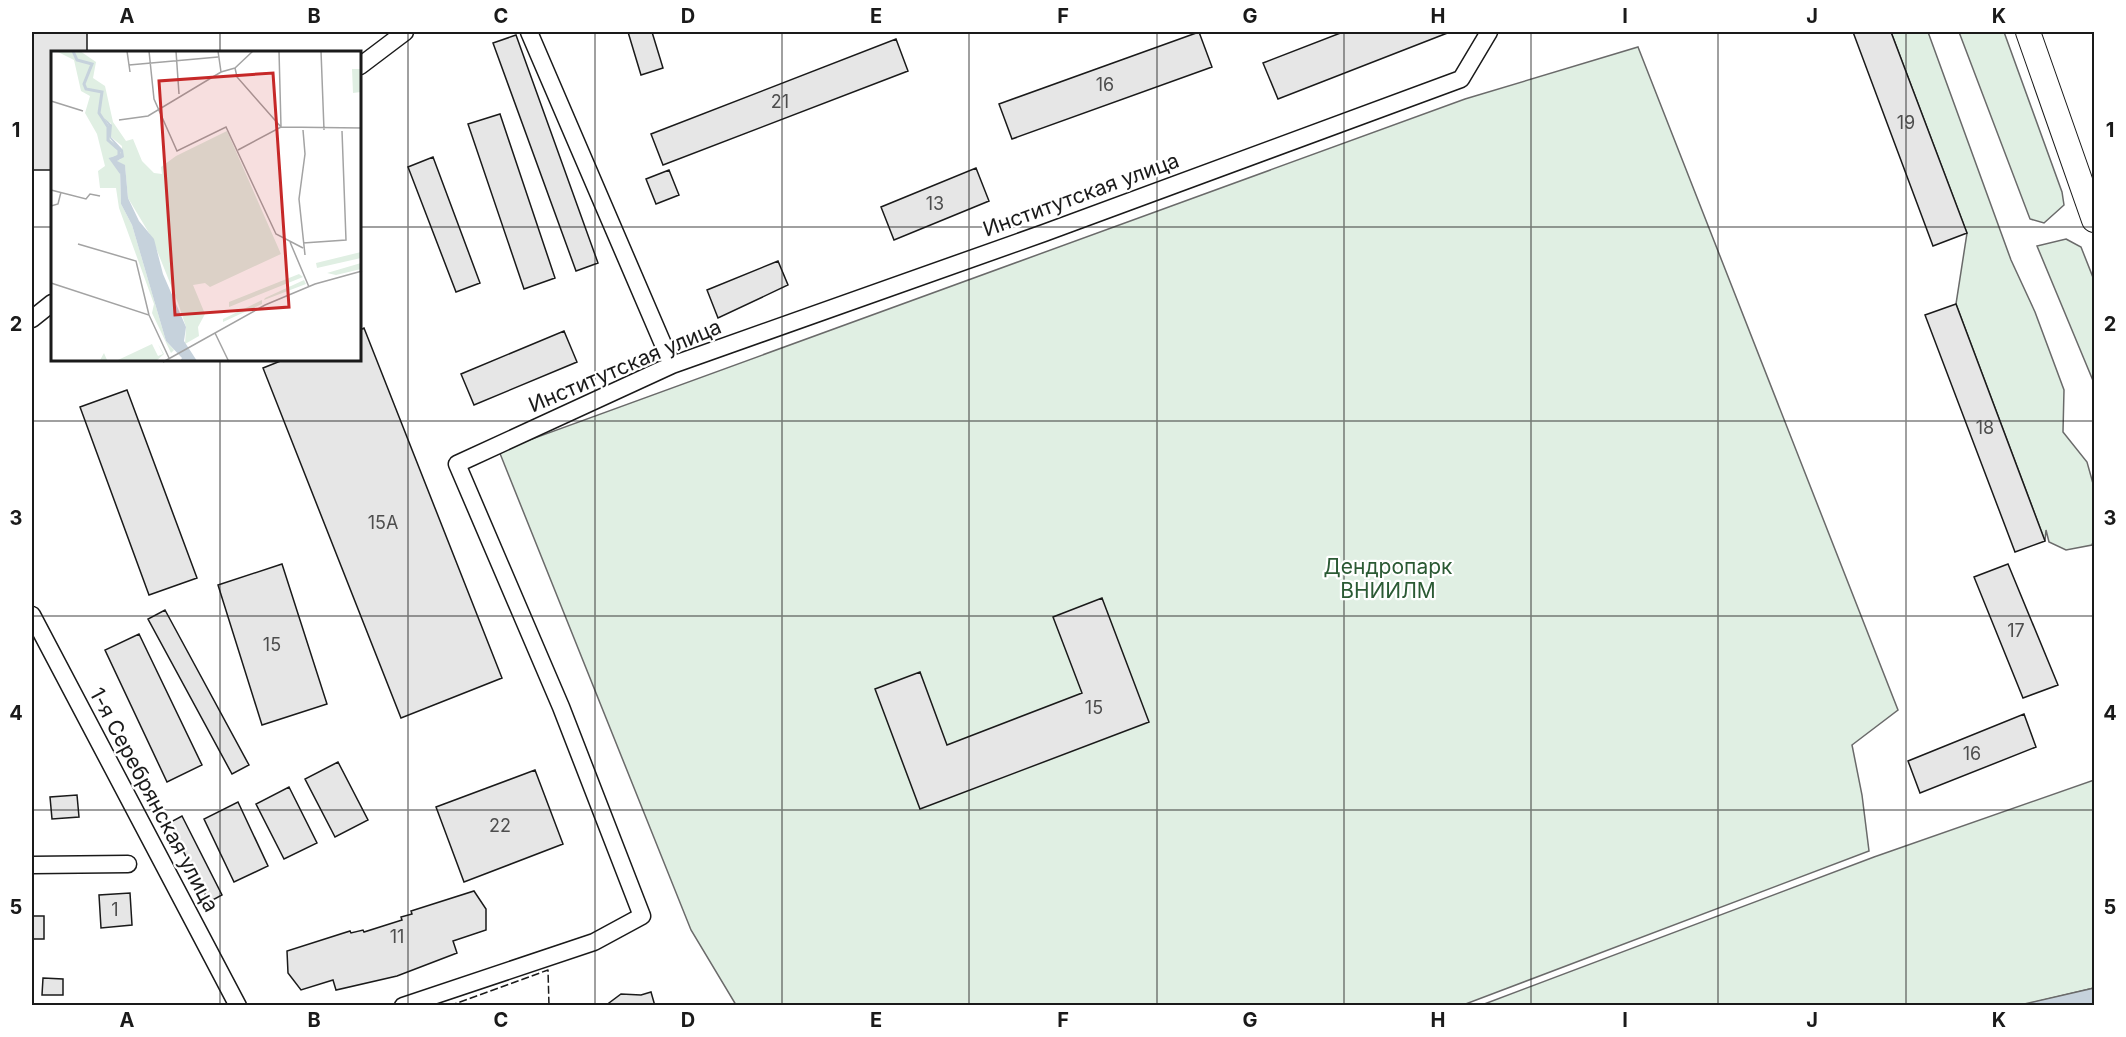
<svg xmlns="http://www.w3.org/2000/svg" width="2126" height="1037" viewBox="0 0 2126 1037" font-family="Inter,sans-serif">
<style>
.green{fill:#e0efe3;stroke:#6a6a6a;stroke-width:1.5}
.water{fill:#c6d2dc;stroke:#6a6a6a;stroke-width:1.5}
.building{fill:#e6e6e6;stroke:#1a1a1a;stroke-width:1.5}
.lines{fill:none;stroke-linecap:round;stroke-linejoin:round}
.minor-casing{stroke:#1a1a1a;stroke-width:19}
.secondary-casing{stroke:#1a1a1a;stroke-width:26}
.minor{stroke:#fff;stroke-width:16}
.secondary{stroke:#fff;stroke-width:24}
.fence{stroke:#1a1a1a;stroke-width:1.5;stroke-dasharray:8 3;stroke-linecap:butt}
.grid{fill:none;stroke:#1a1a1a;stroke-width:1.5;stroke-opacity:0.55}
.labels{text-anchor:middle;stroke-width:4.5;stroke-linejoin:round;paint-order:stroke}
.number-label{font-size:18px;fill:#4d4d4d}
.street-label{font-size:21px;fill:#1a1a1a;stroke:#fff}
.park-label{font-size:21px;fill:#2b5a34;stroke:#fff}
.inset-river{fill:none;stroke:#c6d2dc;stroke-width:3}
.inset-road{fill:none;stroke:#a3a3a3;stroke-width:1.5}
.view{fill:#c62828;fill-opacity:0.15;stroke:#c62828;stroke-width:3}
.inset-edge{fill:none;stroke:#1a1a1a;stroke-width:3}
.neatline{fill:none;stroke:#1a1a1a;stroke-width:2}
.grid-label{font-size:20px;text-anchor:middle;font-weight:bold;fill:#1a1a1a}
</style>
<rect width="100%" height="100%" fill="#fff"/>
<path class="green" d="M1891,32H1928L2011,260L2035,312L2064,390L2063,432L2087,462L2094,487V539L2092,545L2066,550L2049,542L2046,530L2045,541L1956,304L1967,233Z
M1959,32H2004L2062,192L2064,205L2044,223L2030,219Z
M1638,47L1898,710L1852,745L1862,795L1869,851L1463,1005H736L691,930L499,451L1465,99Z
M2066,239L2081,247L2094,280V383L2037,246Z
M2094,780V988L2019,1006H1479L1874,857Z"/>
<path class="water" d="M2094,988V1005H2019H2020Z"/>
<path class="building" d="M32,32H87V52H52V170H32Z
M628,32H652L663,68L641,75Z
M1199,32L1212,67L1012,139L999,104Z
M1343,32H1450L1278,99L1263,63Z
M1853,32H1891L1967,233L1933,246Z
M516,35L598,263L576,271L493,43Z
M896,39L908,71L663,165L651,134Z
M500,114L555,278L524,289L468,124Z
M433,157L480,283L456,292L408,167Z
M976,168L989,201L894,240L881,207Z
M669,170L679,195L656,204L646,179Z
M778,261L788,285L718,318L707,290Z
M1956,304L2045,541L2015,552L1925,315Z
M364,328L502,678L401,718L263,368L283,360H360V330Z
M564,331L577,362L474,405L461,374Z
M127,390L197,578L149,595L80,407Z
M282,564L327,704L262,725L218,585Z
M2008,564L2058,685L2023,698L1974,577Z
M1102,598L1149,722L920,809L875,689L920,672L947,745L1082,693L1053,617Z
M165,610L249,765L232,774L148,619Z
M139,634L202,765L167,782L105,650Z
M2024,714L2036,747L1920,793L1908,761Z
M338,762L368,820L335,837L305,779Z
M535,770L563,844L464,882L436,807Z
M289,787L317,843L284,859L256,804Z
M77,795L79,817L52,819L50,797Z
M238,802L268,866L234,882L204,819Z
M182,816L222,895L209,902L169,823Z
M474,891L486,909V930L453,941L457,953L397,976L336,990L333,980L301,990L288,973L287,951L350,931L351,933L363,930L364,932L402,920L401,917L412,914L411,911Z
M130,893L132,925L101,928L99,895Z
M32,916H44V939H32Z
M43,978L63,979V995H42Z
M651,992L655,1006H605L621,994L641,995Z"/>
<g class="lines">
<defs>
<path id="minor" d="M529,32L672,365
M360,66L405,32
M32,319L52,303
M32,615L238,1006
M32,865L128,864
M403,1006L594,942L642,916L561,707L457,464L672,365L1044,233L1461,79L1489,32"/>
<path id="secondary" d="M2028,32L2094,220"/>
</defs>
<use href="#minor" class="minor-casing"/>
<use href="#secondary" class="secondary-casing"/>
<use href="#minor" class="minor"/>
<use href="#secondary" class="secondary"/>
<path class="fence" d="M449,1006L548,970L549,1006"/>
</g>
<path class="grid" d="M220,32V52M408,32V1006M595,32V1006M782,32V1006M969,32V1006M1157,32V1006M1344,32V1006M1531,32V1006M1718,32V1006M1906,32V1006M32,227H52M360,227H2094M220,360V1006M32,421H2094M32,616H2094M32,810H2094"/>
<g class="labels">
<g class="number-label">
<text x="1105" y="91">16</text>
<text x="780" y="108">21</text>
<text x="1906" y="129">19</text>
<text x="935" y="210">13</text>
<text x="1985" y="434">18</text>
<text x="383" y="529">15А</text>
<text x="2016" y="637">17</text>
<text x="272" y="651">15</text>
<text x="1094" y="714">15</text>
<text x="1972" y="760">16</text>
<text x="500" y="832">22</text>
<text x="115" y="916">1</text>
<text x="397" y="943">11</text>
</g>
<g class="street-label">
<text transform="translate(1081 195) rotate(-20)" y="7">Институтская улица</text>
<text transform="translate(625 366) rotate(-23)" y="7">Институтская улица</text>
<text transform="translate(154 800) rotate(62)" y="7">1-я Серебрянская улица</text>
</g>
<g class="park-label">
<text x="1388" y="574">Дендропарк<tspan x="1388" dy="24">ВНИИЛМ</tspan></text>
</g>
</g>
<g transform="translate(51 51)">
<rect width="310" height="310" fill="#fff"/>
<path d="M5,0H29L45,11L42,27L54,35L62,71L75,90L82,88L91,110L103,122L111,123L110,116L125,105L176,80L230,203L159,236L154,232L142,234L154,263L147,276L148,285L134,293L135,276L127,252L101,187L77,147L74,115L65,110L70,108L71,95L60,86V72L53,70L58,75L59,88L70,102L61,110L69,119L70,153L81,174L115,290L123,299L120,302L101,262L103,253L68,157L65,137H49L47,120L54,115L46,83L34,62L39,45L30,40L23,9ZM301,18H310V41L302,42ZM310,201V207L266,217L265,212ZM310,212V218L285,224L276,222ZM248,223L252,226L178,256V251ZM253,229L255,233L213,249L214,247ZM211,249V253L172,271V268ZM101,293L107,305L112,303L107,293L113,303L105,310L48,311L53,302L56,309H67Z" fill="#e0efe3"/>
<path d="M53,67L61,74L60,86L72,99L73,106L66,110L74,114L77,147L88,170L103,188L112,223L135,276L133,290L146,310H129L131,307L115,290L81,174L70,153L69,119L60,107L70,102L58,86V75Z" fill="#c6d2dc"/>
<path class="inset-river" d="M22,0L26,9L41,13L33,33L35,38L51,41L48,62L57,76V89L68,99V106L60,108L70,122"/>
<path class="inset-road" d="M76,0L79,21M98,0L103,48L126,100L175,76L225,183L252,197M125,0L128,43M167,0L170,21M228,0L230,76M270,0L273,79M78,14L167,6M184,17L186,26L230,76M184,17L202,0M0,50L32,60M68,69L97,65L170,21L184,17M252,79L254,103L248,148L254,204M187,99L230,76L311,77M0,139L35,148L39,143L49,145M0,155L7,153L10,141M239,191L258,236M252,192L295,189L291,80M27,193L85,210L98,264M0,232L98,264L118,307M164,282L178,311M112,311L214,254L264,233L311,220"/>
<path class="view" d="M222,22L238,256L124,264L108,30Z"/>
<rect width="310" height="310" class="inset-edge"/>
</g>
<rect width="2126" height="1037" fill="none" stroke="#ffffff" stroke-width="66"/>
<rect x="33" y="33" width="2060" height="971" class="neatline"/>
<g class="grid-label">
<text x="127" y="23">A</text>
<text x="314" y="23">B</text>
<text x="501" y="23">C</text>
<text x="688" y="23">D</text>
<text x="876" y="23">E</text>
<text x="1063" y="23">F</text>
<text x="1250" y="23">G</text>
<text x="1438" y="23">H</text>
<text x="1625" y="23">I</text>
<text x="1812" y="23">J</text>
<text x="1999" y="23">K</text>
<text x="16" y="137">1</text>
<text x="2110" y="137">1</text>
<text x="16" y="331">2</text>
<text x="2110" y="331">2</text>
<text x="16" y="525">3</text>
<text x="2110" y="525">3</text>
<text x="16" y="720">4</text>
<text x="2110" y="720">4</text>
<text x="16" y="914">5</text>
<text x="2110" y="914">5</text>
<text x="127" y="1027">A</text>
<text x="314" y="1027">B</text>
<text x="501" y="1027">C</text>
<text x="688" y="1027">D</text>
<text x="876" y="1027">E</text>
<text x="1063" y="1027">F</text>
<text x="1250" y="1027">G</text>
<text x="1438" y="1027">H</text>
<text x="1625" y="1027">I</text>
<text x="1812" y="1027">J</text>
<text x="1999" y="1027">K</text>
</g>
</svg>
